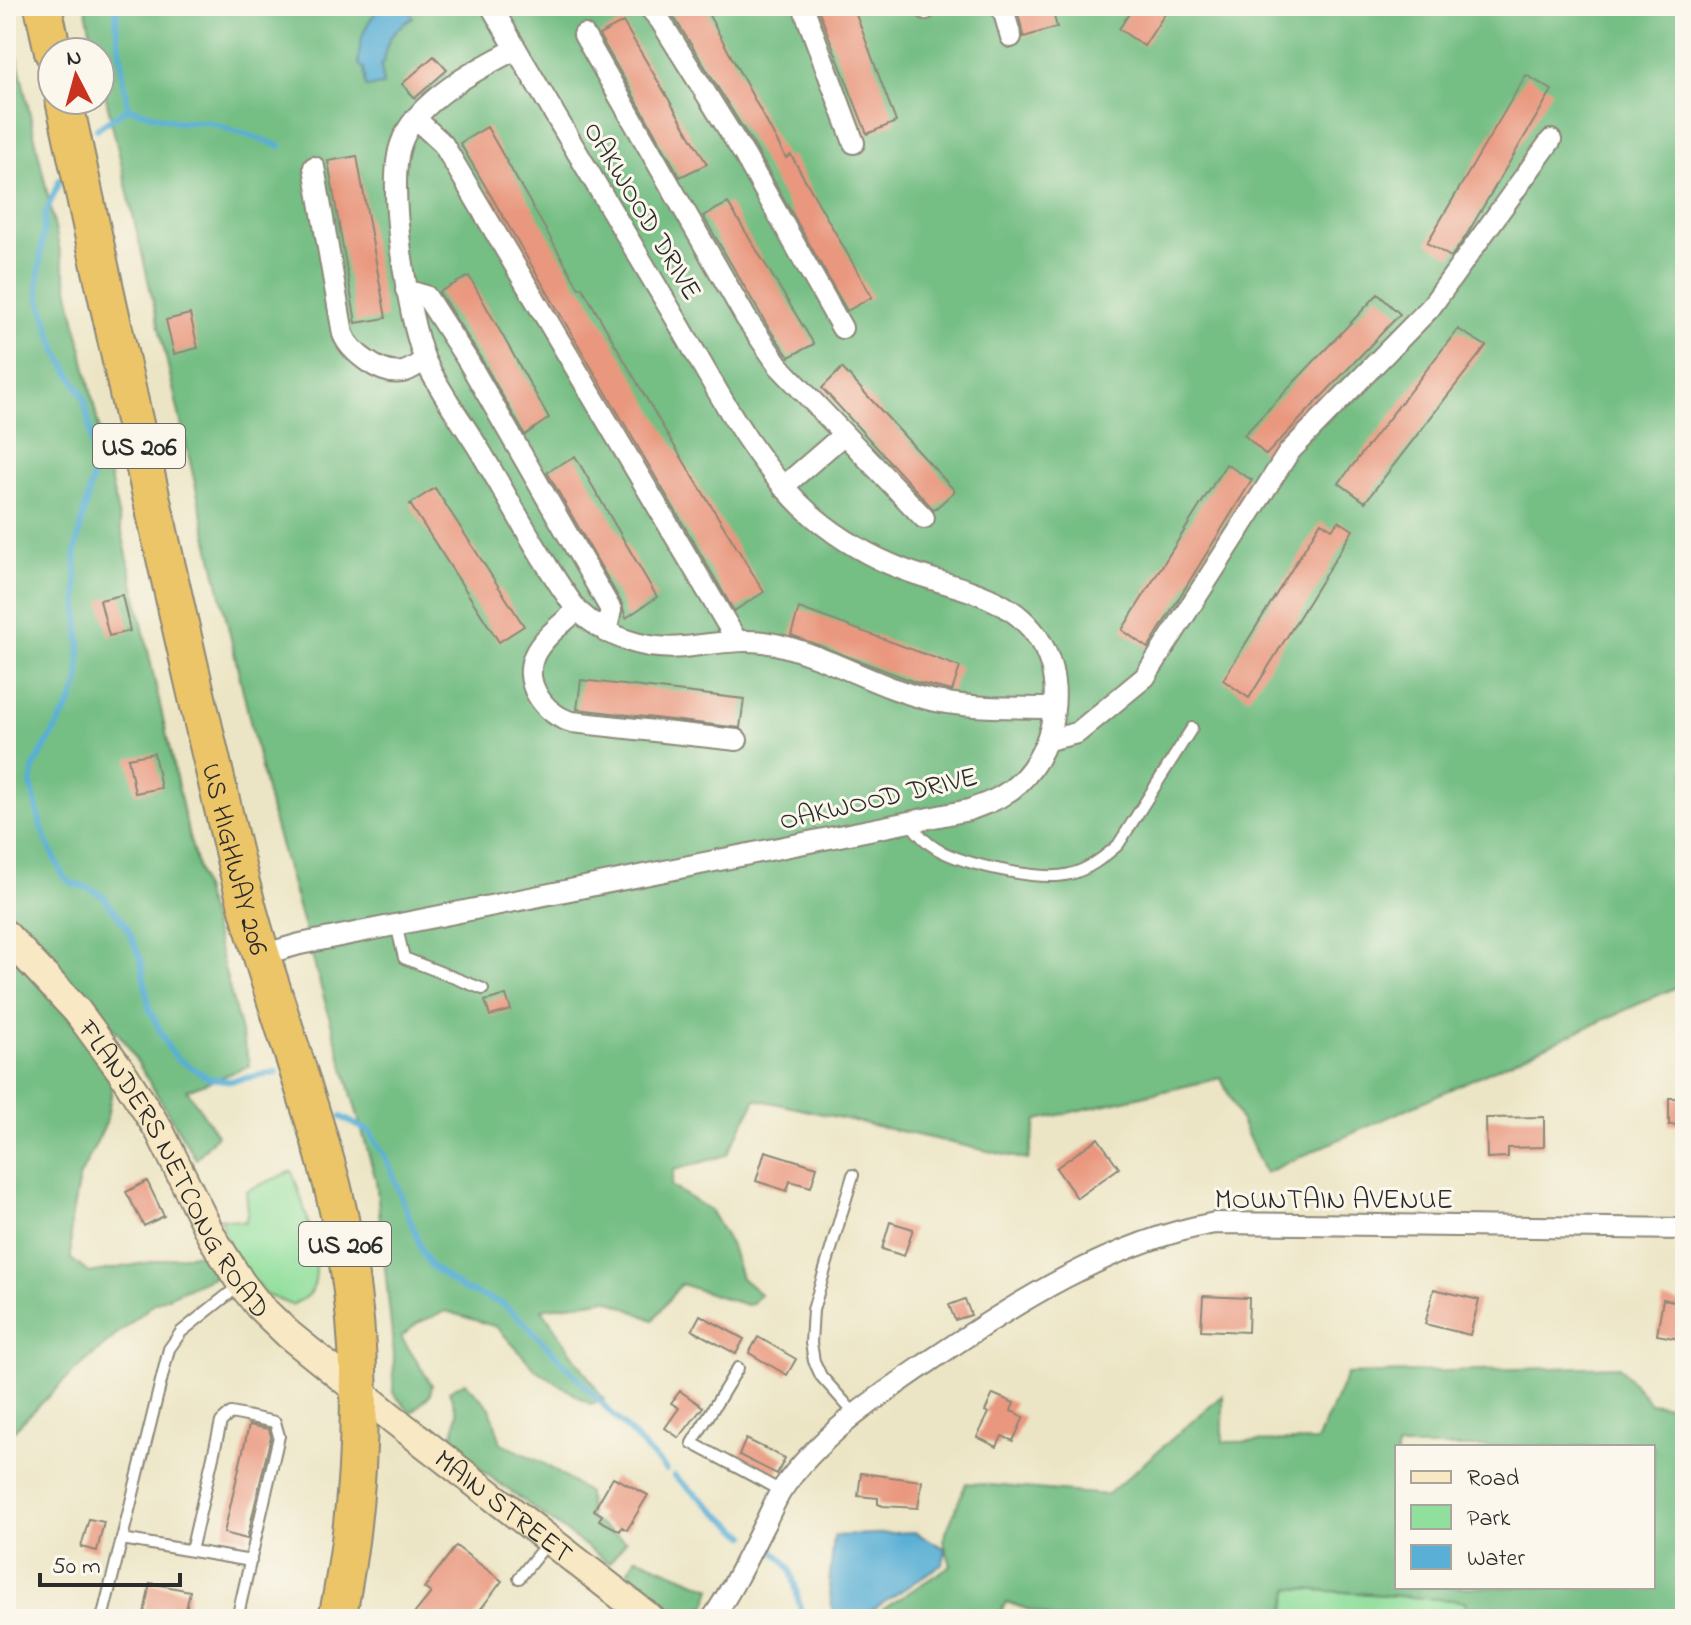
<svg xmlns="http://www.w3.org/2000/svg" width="1691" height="1625" viewBox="0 0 1691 1625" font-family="'Indie Flower',sans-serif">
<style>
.green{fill:#91df9c;stroke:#5e8564;stroke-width:2}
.forest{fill:#74be84;stroke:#507458;stroke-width:2;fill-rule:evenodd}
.water{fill:#59afd5;stroke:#426d80;stroke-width:2}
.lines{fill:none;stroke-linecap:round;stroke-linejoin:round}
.stream{stroke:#59afd5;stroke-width:6}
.building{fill:#e9977e}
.lane-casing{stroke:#8c8878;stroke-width:14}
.street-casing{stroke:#8c8878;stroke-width:24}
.secondary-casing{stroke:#8c8878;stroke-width:32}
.highway-casing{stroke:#8c8878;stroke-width:40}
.lane{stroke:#fff;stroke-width:10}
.street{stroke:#fff;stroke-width:20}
.secondary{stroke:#f8e8c3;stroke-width:28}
.highway{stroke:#edc569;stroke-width:36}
.labels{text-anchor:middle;stroke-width:6;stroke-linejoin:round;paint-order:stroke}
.shield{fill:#fbf7ec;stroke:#696865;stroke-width:2}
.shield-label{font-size:26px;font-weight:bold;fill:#2b2b2b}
.street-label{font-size:28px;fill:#2b2b2b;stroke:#fbf7ec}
</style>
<rect width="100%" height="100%" fill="#fbf7ec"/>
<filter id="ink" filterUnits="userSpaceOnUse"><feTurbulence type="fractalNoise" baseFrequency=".0125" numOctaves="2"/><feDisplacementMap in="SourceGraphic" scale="16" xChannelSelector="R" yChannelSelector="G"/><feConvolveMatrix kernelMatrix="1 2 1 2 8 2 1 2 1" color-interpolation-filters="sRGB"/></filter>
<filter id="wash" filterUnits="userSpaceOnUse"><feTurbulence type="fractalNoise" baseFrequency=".006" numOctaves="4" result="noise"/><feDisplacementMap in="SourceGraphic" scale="32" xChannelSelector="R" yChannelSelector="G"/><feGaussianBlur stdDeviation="1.8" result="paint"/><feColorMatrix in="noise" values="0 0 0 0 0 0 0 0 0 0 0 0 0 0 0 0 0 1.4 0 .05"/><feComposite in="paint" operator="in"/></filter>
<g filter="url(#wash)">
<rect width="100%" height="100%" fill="#ece5c5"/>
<path class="green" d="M292,1171C301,1198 329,1271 309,1295C305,1299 296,1302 292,1305L266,1295L232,1254L220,1218L245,1222L248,1212L246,1191Z
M1289,1588L1465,1601L1470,1619H1283Z"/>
<path class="forest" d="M6,6L188,832L250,1066L187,1090L217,1135L196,1159L124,1040L6,907Z
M85,6H1685V983L1265,1173L1221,1078L1037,1120L1028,1160L756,1099L727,1155L674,1170L671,1186L710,1210L731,1246L741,1278L760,1294L752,1304L746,1305L681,1284L653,1320L607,1299L542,1309L604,1400L590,1404L535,1369L497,1327L446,1311L417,1323L401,1337L432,1385L430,1395L411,1413L393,1393L394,1355L376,1180L271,812L100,72V52H95Z
M6,950L80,1028L113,1084L106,1123L79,1178L71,1220V1259L89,1273L200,1253L215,1276L154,1303L71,1374L6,1438Z
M1619,1366L1650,1403L1685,1408V1619H1470L1465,1601L1290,1588L1283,1619H1056L1006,1602L998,1619H868L951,1565L943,1540L966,1483L1107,1495L1223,1395V1442L1317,1441L1347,1374ZM1653,1447V1587H1397V1447Z
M465,1382L490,1408L501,1443L545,1464L588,1493L590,1519L626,1541L609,1563L484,1472L452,1445L457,1413L449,1391Z
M636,1557L711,1588L706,1606L679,1613L627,1573Z"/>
<path class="water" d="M383,6C397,6 408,3 413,18C394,28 385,40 384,62L381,65L383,85L366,87L364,68L359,65C358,42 365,21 383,6Z
M914,1532L946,1549L943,1563L859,1619H834L829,1586L834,1536Z"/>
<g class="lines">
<path class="stream" d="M117,6L116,23L128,108
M97,129L128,108L177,122H208L280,146
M60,179L45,215L38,283L39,296L57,351L84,398L91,435L93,474L75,552L80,644L79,682L72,701L34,766L31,784L42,830L63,876L73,884L89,888L103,896L127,927L141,960L149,1008L169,1049L179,1060L209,1078L230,1081L277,1072
M341,1117L370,1132L388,1162L422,1251L430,1265L461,1288L503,1304L523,1321L666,1470
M674,1476L746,1536
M766,1546C801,1567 791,1586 804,1619"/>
</g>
<g id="blocks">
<path class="building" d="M667,6H704L786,158L791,155L872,297L847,311L756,149Z
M817,6H853L896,122L867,134Z
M1016,6H1051L1057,27L1024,37Z
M1134,6H1170L1144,46L1119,29Z
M623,22L707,164L680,177L599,35Z
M434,56L447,70L415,98L402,84Z
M1526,75L1552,90L1466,236L1451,257L1427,243Z
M487,127L579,288L582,287L664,429L764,592L734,611L460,143Z
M357,156L386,318L356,323L328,161Z
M728,203L814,344L789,357L768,327L703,216Z
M469,276L549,418L525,435L479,355L439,292Z
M1378,294L1400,314L1266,455L1244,435Z
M190,314L198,348L174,354L166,320Z
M1458,329L1486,346L1365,502L1339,483Z
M842,368L955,491L934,510L822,388Z
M575,456L657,597L626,618L622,604L547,472Z
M1226,464L1252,480L1148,648L1122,630Z
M435,488L524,626L499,642L410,504Z
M1339,521L1353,530L1249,698L1223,680L1321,522L1332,529Z
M122,595L130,631L109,636L100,600Z
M799,608L960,667L952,691L915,682L791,635Z
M581,680L744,699L740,728L577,709Z
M154,753L161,788L135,793L128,758Z
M506,995L511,1010L490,1016L485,1001Z
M1669,1098H1685V1124L1669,1125Z
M1544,1117V1147L1508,1148V1157L1487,1158L1486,1118Z
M1098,1138L1119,1168L1077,1198L1056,1168Z
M765,1151L817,1167L811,1187L790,1181L787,1191L756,1181Z
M147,1181L164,1216L144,1226L126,1192Z
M890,1222L913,1229L904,1256L882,1249Z
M1434,1289L1479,1300L1470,1335L1425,1324Z
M1203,1296L1249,1298L1248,1332L1201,1330Z
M965,1299L971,1315L955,1320L949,1305Z
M1663,1299L1685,1303V1340L1657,1335Z
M700,1315L744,1339L736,1354L692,1330Z
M758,1337L796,1359L787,1375L749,1353Z
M680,1391L703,1407L679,1438L665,1428L679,1408L671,1403Z
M993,1394L1014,1403L1011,1411L1024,1417L1013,1441L1002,1436L997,1447L977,1437L989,1413L985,1411Z
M249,1425L269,1429L271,1436L247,1539L224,1533Z
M746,1439L785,1458L777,1474L739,1455Z
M861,1473L922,1481L918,1508L883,1506L878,1504V1498L858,1496Z
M613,1477L648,1495L627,1530L622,1527L620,1531L599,1520L602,1515L594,1510Z
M89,1519L104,1522L97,1551L81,1547Z
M456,1546L502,1581L473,1619H410L431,1593L424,1588Z
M150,1583L190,1591L184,1619H143Z"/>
</g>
</g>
<g filter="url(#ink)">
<use href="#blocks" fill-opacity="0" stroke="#8c8878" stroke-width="2"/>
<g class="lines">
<defs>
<path id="lane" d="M910,823C918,834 925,842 937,849C963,864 1040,882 1070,874C1088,870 1104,857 1118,845L1192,728
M396,924L404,958L483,989
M853,1175L813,1310L811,1343L814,1361L821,1376L854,1413
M738,1368L692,1443L781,1491
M122,1539L251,1561
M191,1551L221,1422L231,1413L275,1422L279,1436L237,1619
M519,1578L548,1542
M102,1619L169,1349L181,1332L240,1285"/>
<path id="street" d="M648,6L660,20L745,156L842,328
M803,6L854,143
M924,6L926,9
M1002,6L1011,37
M584,35L746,318L779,366L924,518
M516,49C479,68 415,101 401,144C386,185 408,318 425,360C439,391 464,424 482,454C513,506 541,561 577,610C606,637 644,651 684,647C714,644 745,637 775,644C829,656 878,688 931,700C971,709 1013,707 1054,708
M416,119L443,144L737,641
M314,167L343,334C350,352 381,376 402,372C410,371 418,364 425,360
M406,290L426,296L468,361L611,610L606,632
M783,487L843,435
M577,610C563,623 546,635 536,652C520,681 544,715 572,722L737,740
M1048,740L1077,733L1145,677L1289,452L1430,308L1551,140
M261,955L300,944L969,810C981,805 993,802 1003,795C1049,768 1068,698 1045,650C1017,592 955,590 902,569C871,557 840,539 814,517C754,466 713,382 673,314C612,211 551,109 491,6
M712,1619C733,1589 748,1556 765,1523C770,1513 775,1501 781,1491C819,1436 873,1400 927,1363C1012,1305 1112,1241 1215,1223L1685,1229"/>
<g id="secondary">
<path id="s1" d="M6,935L77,1011L122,1072L160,1132L212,1237L241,1283L259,1306L288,1334L397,1422L651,1619"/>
</g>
<g id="highway">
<path d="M43,6L53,52"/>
<path id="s2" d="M64,100C119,355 175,609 236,863C260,962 296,1057 324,1155C368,1305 368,1467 337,1619"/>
</g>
</defs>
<use href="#lane" class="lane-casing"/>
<use href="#street" class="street-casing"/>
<use href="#secondary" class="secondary-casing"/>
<use href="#highway" class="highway-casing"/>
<use href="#lane" class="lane"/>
<use href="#street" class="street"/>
<use href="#secondary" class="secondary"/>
<use href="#highway" class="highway"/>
</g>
</g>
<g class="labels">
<g class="shield">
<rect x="93" y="424" width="92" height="44" rx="6"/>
<rect x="299" y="1222" width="92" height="44" rx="6"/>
</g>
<g class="shield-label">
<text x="139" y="455">US 206</text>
<text x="345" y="1253">US 206</text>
</g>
<g class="street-label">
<text transform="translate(644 210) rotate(59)" y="10">OAKWOOD DRIVE</text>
<text transform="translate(878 797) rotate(-13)" y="10">OAKWOOD DRIVE</text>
<text dy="10" stroke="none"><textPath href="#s2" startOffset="778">US HIGHWAY 206</textPath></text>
<text dy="10" stroke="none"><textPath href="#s1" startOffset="290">FLANDERS NETCONG ROAD</textPath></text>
<text x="1334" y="1208">MOUNTAIN AVENUE</text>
<text dy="10" stroke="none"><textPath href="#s1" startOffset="768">MAIN STREET</textPath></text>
</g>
</g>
<rect width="1691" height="1625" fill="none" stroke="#fbf7ec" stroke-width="32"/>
<rect x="1395" y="1445" width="260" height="144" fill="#fbf7ec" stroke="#a8a59f" stroke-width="2"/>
<rect x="1411" y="1471" width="40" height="12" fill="#f8e8c3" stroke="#a8a59f" stroke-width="2"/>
<text x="1467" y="1485" font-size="24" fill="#2b2b2b">Road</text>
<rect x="1411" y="1505" width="40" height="24" fill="#91df9c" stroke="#a8a59f" stroke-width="2"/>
<text x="1467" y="1525" font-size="24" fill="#2b2b2b">Park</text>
<rect x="1411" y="1545" width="40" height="24" fill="#59afd5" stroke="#a8a59f" stroke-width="2"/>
<text x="1467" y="1565" font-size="24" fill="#2b2b2b">Water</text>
<g transform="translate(76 76) rotate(354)"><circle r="38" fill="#fbf7ec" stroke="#a8a59f" stroke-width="2"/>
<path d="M0-6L14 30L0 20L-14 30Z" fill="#c8321e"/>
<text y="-12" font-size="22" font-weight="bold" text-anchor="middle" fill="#2b2b2b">N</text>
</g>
<path d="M40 1573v12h140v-12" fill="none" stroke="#2b2b2b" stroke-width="4"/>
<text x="52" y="1573" font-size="24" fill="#2b2b2b" stroke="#fbf7ec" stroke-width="6" paint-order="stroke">50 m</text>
</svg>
